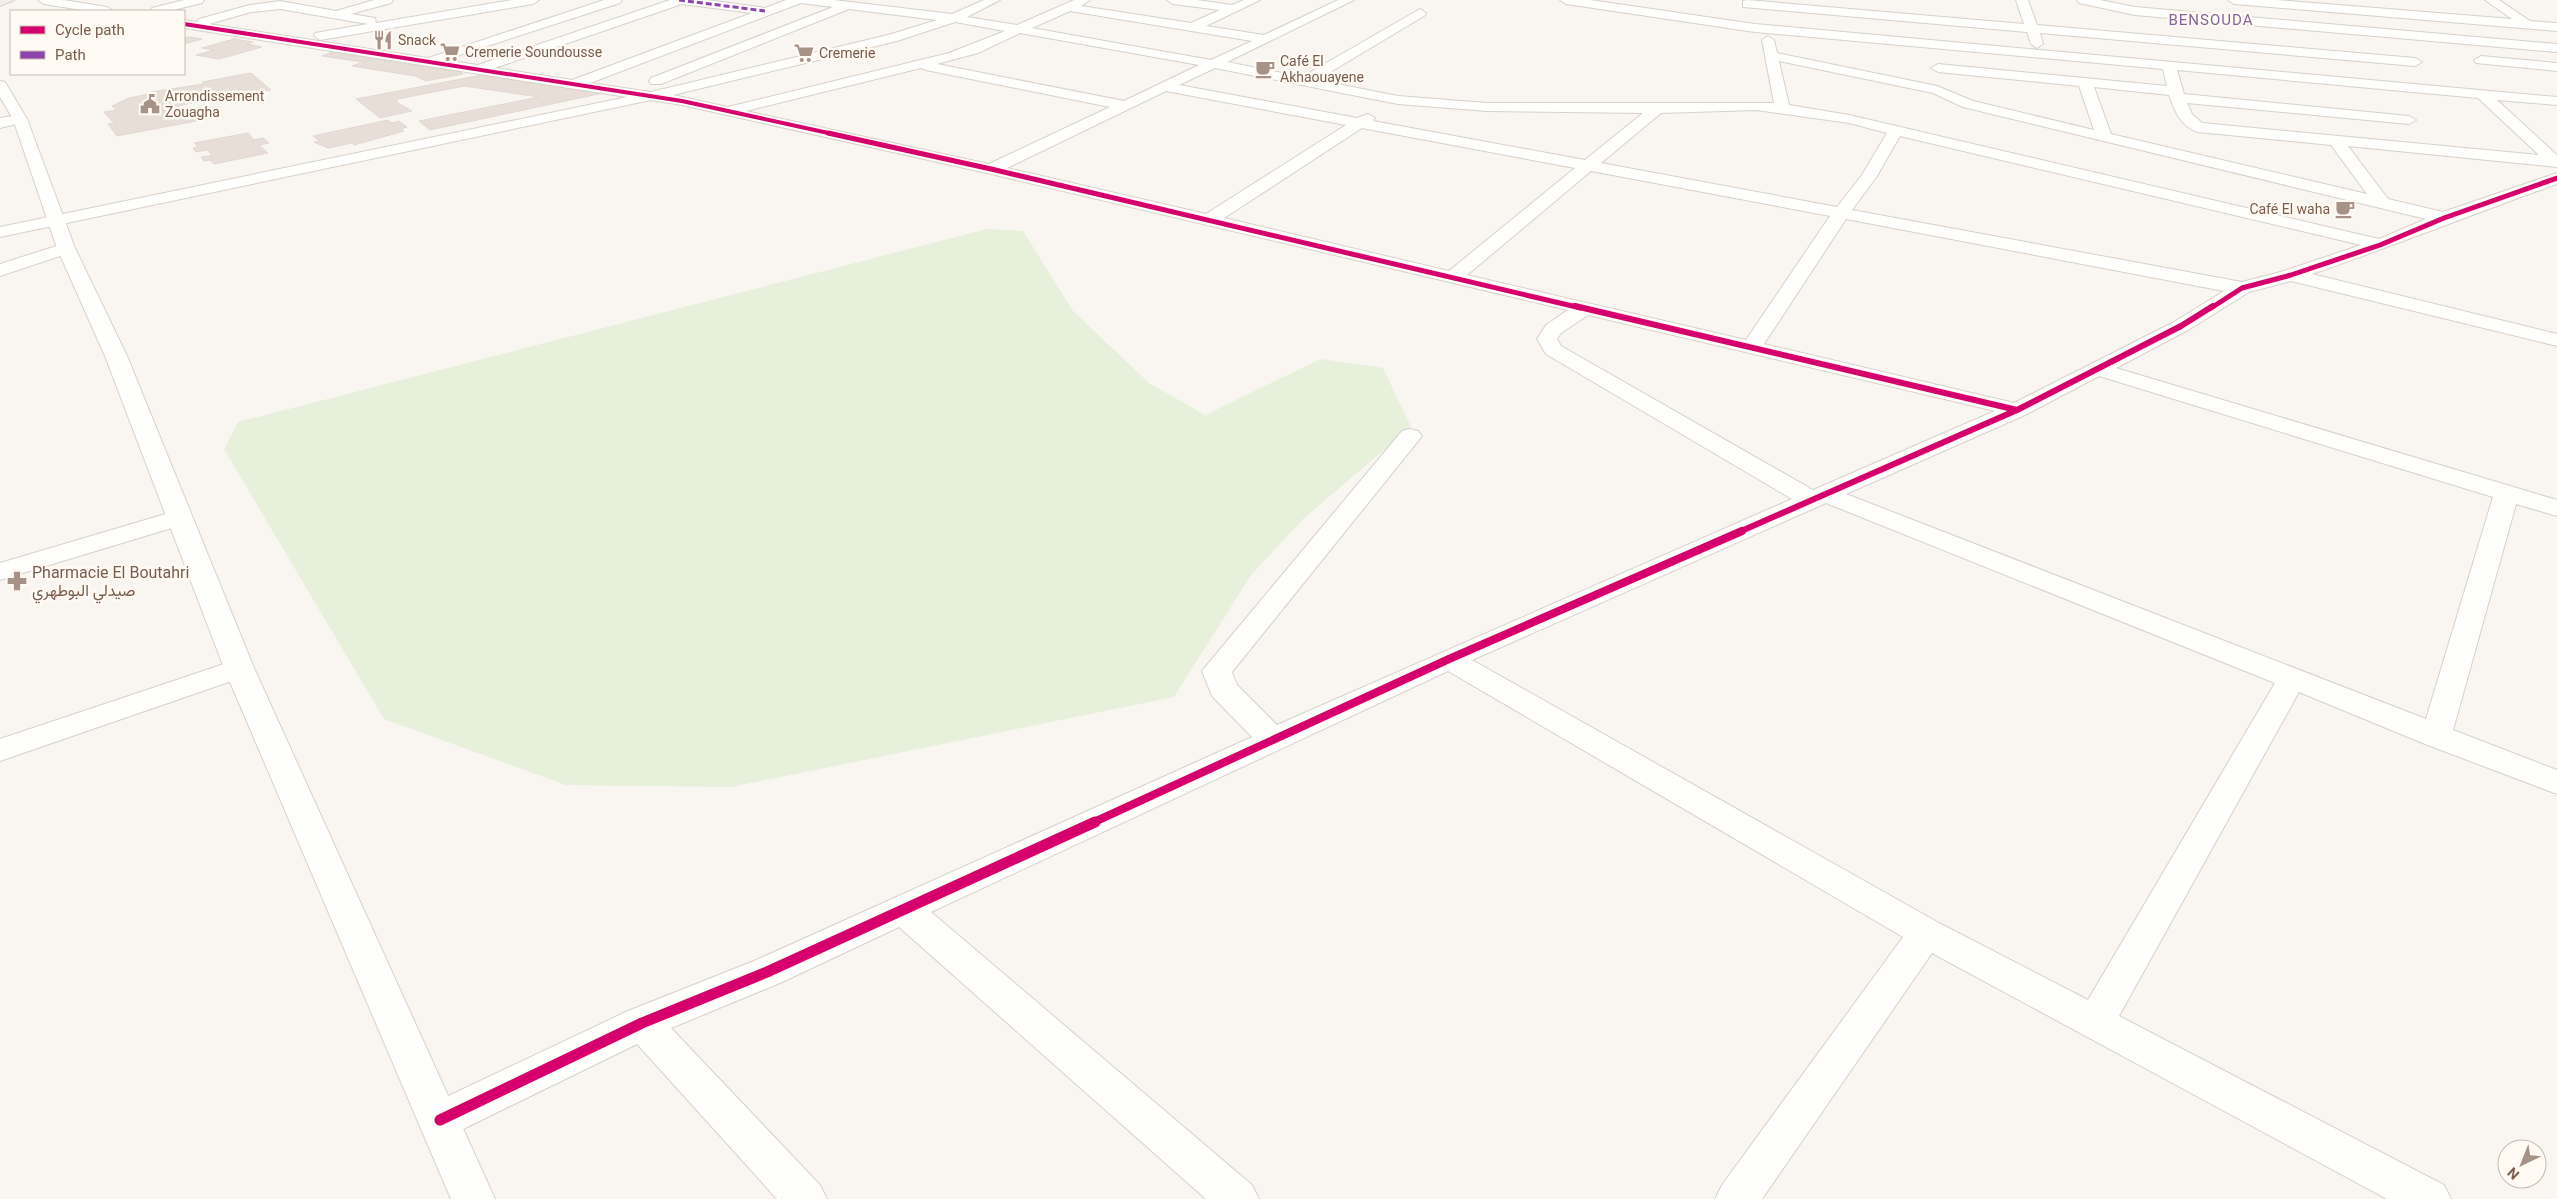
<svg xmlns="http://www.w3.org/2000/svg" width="2557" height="1199" viewBox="0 0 2557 1199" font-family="Roboto,Vazirmatn,sans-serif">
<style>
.green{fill:#e7f0db}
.building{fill:#e6ded7;stroke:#e2d8d2}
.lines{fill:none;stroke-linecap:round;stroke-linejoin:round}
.street-casing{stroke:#d7d1cb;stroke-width:2}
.secondary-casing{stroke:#d9d2cb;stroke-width:2}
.primary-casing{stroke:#dad1cc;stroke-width:2}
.street{fill:#fefefd;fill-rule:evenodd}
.secondary{fill:#fefefd;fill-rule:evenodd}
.primary{fill:#f3eee8;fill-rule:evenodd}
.quiet{stroke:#8e44ad;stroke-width:3;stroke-dasharray:6 3;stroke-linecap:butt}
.cycleway-far4-casing{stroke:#fffaf3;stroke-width:5}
.cycleway-far3-casing{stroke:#fffaf3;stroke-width:7}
.cycleway-far2-casing{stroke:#fffaf3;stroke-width:9}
.cycleway-far1-casing{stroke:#fffaf3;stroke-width:11}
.cycleway-casing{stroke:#fffaf3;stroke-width:14}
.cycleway-far4{stroke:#d6006c;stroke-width:4}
.cycleway-far3{stroke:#d6006c;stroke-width:5}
.cycleway-far2{stroke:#d6006c;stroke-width:6}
.cycleway-far1{stroke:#d6006c;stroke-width:8}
.cycleway{stroke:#d6006c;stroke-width:11}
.labels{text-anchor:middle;stroke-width:5;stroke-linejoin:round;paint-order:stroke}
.far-poi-label{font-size:14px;fill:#7a5c4d;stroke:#fffaf3;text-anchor:start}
.far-neighbourhood-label{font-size:15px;letter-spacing:1px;fill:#846695;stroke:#fffaf3}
.poi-label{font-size:16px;fill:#7a5c4d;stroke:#fffaf3;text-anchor:start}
</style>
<rect width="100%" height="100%" fill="#f9f5f0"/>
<path class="green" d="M987,229L1023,231L1073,311L1149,383L1205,415L1321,359L1383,368L1411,427L1304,518L1251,575L1174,697L731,787L566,785L384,719L224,449L238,422Z"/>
<path class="building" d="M189,37L202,39L184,44V38Z
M234,39L253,42L247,44L262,47L219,59L196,55L214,50L202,48Z
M332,52L373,59L363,62L322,56Z
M373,59L461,72L463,74L426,81L415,76L352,66Z
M251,73L271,90L219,100L214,96L189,101L192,103L178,106L183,110L201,107L212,118L117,136L108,124L117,122L112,121L104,112L117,110L112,106L129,98L153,93L151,92L204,84L202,82Z
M482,75L603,93L430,130L419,121L539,97L464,86L398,99L396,102L412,111L380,118L356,99Z
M388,120L392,123L399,121L407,127L401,129L404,131L354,145L352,143L328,148L314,142L320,141L313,136Z
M248,133L254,140L263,138L269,143L259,145L268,153L214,164L210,160L204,161L201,157L212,155L207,150L196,152L193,148L198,147L194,143Z"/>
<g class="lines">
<defs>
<path id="street" d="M38,0H64L107,7L113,11H88L44,4Z
M184,0H204L202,3L169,11H150L152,8Z
M374,0H393L391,3L351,14L375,18L376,23L512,0H539L533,4L320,40L314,36L315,33L368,24L280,9L251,12L209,24L428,58L604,0H622L620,3L444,60L478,65L670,0H708L765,8L786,0H834L952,14L984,0H1000L967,17L1017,25L1074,0H1090L1081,6L1191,23L1220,10L1173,4L1167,0H1197L1232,5L1244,0H1260L1206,26L1264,35L1338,0H1354L1227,62L1302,77L1420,9L1426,13L1424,16L1317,80L1398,96L1487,103H1774L1762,40L1768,36L1774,40L1777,53L1937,86L1973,101L2094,130L2079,86L1938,72L1931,68L1938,64L2167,86L2163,69L1755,32L1566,4L1560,0H1590L1755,24L2557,97V105L2497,100L2557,155V167L2348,146L2388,199L2443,212L2557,173V184C2475,213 2394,246 2312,274L2557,334V346L2291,281L2249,292L2188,330L2116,368L2557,500V516L2516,504L2453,730L2557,770V794L2425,744L2299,692L2119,1016L2444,1185L2451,1199H2387L1932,953L1762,1199H1715L1722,1185L1903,937L1448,671L931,912L1252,1185L1259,1199H1206L899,927L780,983L671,1028L820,1185L827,1199H777L637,1044L455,1133L440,1138L425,1133L419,1120L425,1107L628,1011L754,961L1252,737L1212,696L1202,671L1402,431L1410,429L1418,431L1422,436L1232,672L1237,685L1277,725L1792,499L1546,354L1537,339L1546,325L1568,310L991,174L682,105L651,100L0,237V227L627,97L184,28V20L197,22L199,19L250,5L280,1L336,11ZM801,3L833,7L651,78L649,81L651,84H661L849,9L937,20L888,35L651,92L590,83ZM682,4L752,13L572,80L495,68ZM1070,11L1252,41L1211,60L1032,28ZM955,22L1005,31L949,53L728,107L673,95L897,41ZM1020,33L1199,65L1124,101L937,64L978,53ZM1779,61L1933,93L1963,107L2426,219L2379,239L1849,115L1789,105ZM921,68L926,70L1110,107L989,164L746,111ZM1215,68L1398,104L1487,111L1643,113L1585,160L1373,121L1375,118L1368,114L1357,118L1179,85ZM2177,70L2478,98L2539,155L2202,123L2192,114L2187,103L2409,124L2416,120L2409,116L2184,94ZM2094,87L2169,95C2174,110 2181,127 2198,132L2331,145L2367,194L2111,134ZM1166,91L1346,125L1206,214L1007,168ZM1756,110L1849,123L1887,133L1862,175L1837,207L1601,163L1661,113ZM1362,128L1575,168L1449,271L1224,218ZM1900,136L2361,245L2284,271L2242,282L1852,210L1877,176ZM1591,171L1830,216L1746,340L1467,275ZM1846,219L2224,291L2174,322L2014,403L1764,344ZM1588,315L1995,411L1813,490L1561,346L1557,339L1561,333ZM2099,376L2493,497L2426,719L1846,494L2025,415ZM1826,503L2275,683L2088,1000L1939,923L1472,660Z
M1747,0L2024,24L2016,0H2028L2037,25L2415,58L2422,62L2415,66L2040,33L2043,44L2037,48L2031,44L2027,32L1743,7V1Z
M2077,0H2100L2135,7L2557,44V52L2135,15L2079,3Z
M2228,0H2277L2512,19L2485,0H2499L2530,21L2557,23V31L2234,4Z
M2481,56L2557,63V71L2476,63L2474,60Z
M20,115L27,119L25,122L0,128V118Z
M66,243L72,244L75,248L72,252L0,276V264Z
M179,510L188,513L192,518L188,523L0,580V563Z
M239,659L249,661L254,668L249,675L0,761V739Z"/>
<path id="secondary" d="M0,81L5,82L27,119L75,248L127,356L254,668L495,1199H451L224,668L105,356L57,248L13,119L0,97Z"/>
<path id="primary" d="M0,0H14L0,6Z"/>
</defs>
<use href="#street" class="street-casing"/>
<use href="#secondary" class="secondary-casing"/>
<use href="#primary" class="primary-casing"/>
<use href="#street" class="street"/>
<use href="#secondary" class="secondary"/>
<use href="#primary" class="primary"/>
<path class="quiet" d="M679,0L765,11"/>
<defs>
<path id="cycleway-far4" d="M184,24L682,101L833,134"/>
<path id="cycleway-far3" d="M828,133L991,169L1581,308
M2211,308L2242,288L2291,275L2380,245L2444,218L2557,178"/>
<path id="cycleway-far2" d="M1575,306L2017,410
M1739,532L2017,410L2181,326L2213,306"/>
<path id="cycleway-far1" d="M1092,823L1449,659L1742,531"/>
<path id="cycleway" d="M440,1120L642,1023L767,972L1095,822"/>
</defs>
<use href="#cycleway-far4" class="cycleway-far4-casing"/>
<use href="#cycleway-far3" class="cycleway-far3-casing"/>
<use href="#cycleway-far2" class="cycleway-far2-casing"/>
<use href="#cycleway-far1" class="cycleway-far1-casing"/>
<use href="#cycleway" class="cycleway-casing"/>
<use href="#cycleway-far4" class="cycleway-far4"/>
<use href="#cycleway-far3" class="cycleway-far3"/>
<use href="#cycleway-far2" class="cycleway-far2"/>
<use href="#cycleway-far1" class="cycleway-far1"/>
<use href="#cycleway" class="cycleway"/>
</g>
<defs>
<symbol id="restaurant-bare" viewBox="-9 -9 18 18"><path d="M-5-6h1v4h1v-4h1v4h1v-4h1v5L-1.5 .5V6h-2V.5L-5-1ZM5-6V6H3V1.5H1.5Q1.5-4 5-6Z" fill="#a69286" stroke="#fffaf3" stroke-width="2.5" paint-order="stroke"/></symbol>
<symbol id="supermarket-bare" viewBox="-9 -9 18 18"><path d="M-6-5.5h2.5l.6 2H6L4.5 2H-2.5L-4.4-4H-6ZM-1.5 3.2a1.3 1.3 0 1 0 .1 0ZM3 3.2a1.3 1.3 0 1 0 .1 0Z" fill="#a69286" stroke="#fffaf3" stroke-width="2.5" paint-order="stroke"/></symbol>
<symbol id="cafe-bare" viewBox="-9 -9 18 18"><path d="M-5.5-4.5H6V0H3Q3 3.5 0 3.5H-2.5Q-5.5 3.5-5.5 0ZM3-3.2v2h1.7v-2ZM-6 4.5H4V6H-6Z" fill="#a69286" stroke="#fffaf3" stroke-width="2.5" paint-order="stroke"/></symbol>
<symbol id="civic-bare" viewBox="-9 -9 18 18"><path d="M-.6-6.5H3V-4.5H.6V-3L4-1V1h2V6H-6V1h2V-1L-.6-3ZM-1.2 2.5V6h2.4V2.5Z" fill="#a69286" stroke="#fffaf3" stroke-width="2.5" paint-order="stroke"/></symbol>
<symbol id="pharmacy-bare" viewBox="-9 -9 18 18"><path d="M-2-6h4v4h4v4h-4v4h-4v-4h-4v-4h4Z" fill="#a69286" stroke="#fffaf3" stroke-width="2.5" paint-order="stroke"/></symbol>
</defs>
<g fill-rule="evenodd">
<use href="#restaurant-bare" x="369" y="26" width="28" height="28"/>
<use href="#supermarket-bare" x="436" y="38" width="28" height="28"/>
<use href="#supermarket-bare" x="790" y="39" width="28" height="28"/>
<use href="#cafe-bare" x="1251" y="55" width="28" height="28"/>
<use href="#civic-bare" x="136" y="90" width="28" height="28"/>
<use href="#cafe-bare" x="2331" y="195" width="28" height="28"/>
<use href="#pharmacy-bare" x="3" y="567" width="28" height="28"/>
</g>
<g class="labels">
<g class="far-poi-label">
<text x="398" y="45">Snack</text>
<text x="465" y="57">Cremerie Soundousse</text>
<text x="819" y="58">Cremerie</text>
<text x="1280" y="66">Café El<tspan x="1280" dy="16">Akhaouayene</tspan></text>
<text x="165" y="101">Arrondissement<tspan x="165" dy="16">Zouagha</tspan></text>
<text x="2330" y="214" text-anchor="end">Café El waha</text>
</g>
<g class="far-neighbourhood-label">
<text x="2211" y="25">BENSOUDA</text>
</g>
<g class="poi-label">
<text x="32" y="578">Pharmacie El Boutahri<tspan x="32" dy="18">صيدلي البوطهري</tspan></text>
</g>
</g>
<rect x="10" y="10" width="175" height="65" fill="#fffaf3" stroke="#cabbb1"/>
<rect x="20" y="26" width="25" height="8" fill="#d6006c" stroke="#cabbb1"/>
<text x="55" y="35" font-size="15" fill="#7a5c4d">Cycle path</text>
<rect x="20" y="51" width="25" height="8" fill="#8e44ad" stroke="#cabbb1"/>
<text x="55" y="60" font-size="15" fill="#7a5c4d">Path</text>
<g transform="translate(2522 1164) rotate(223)"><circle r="24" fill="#fffaf3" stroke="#cabbb1"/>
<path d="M0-4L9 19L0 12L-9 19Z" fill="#a69286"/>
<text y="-8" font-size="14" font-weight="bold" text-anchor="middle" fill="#7a5c4d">N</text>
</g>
</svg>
